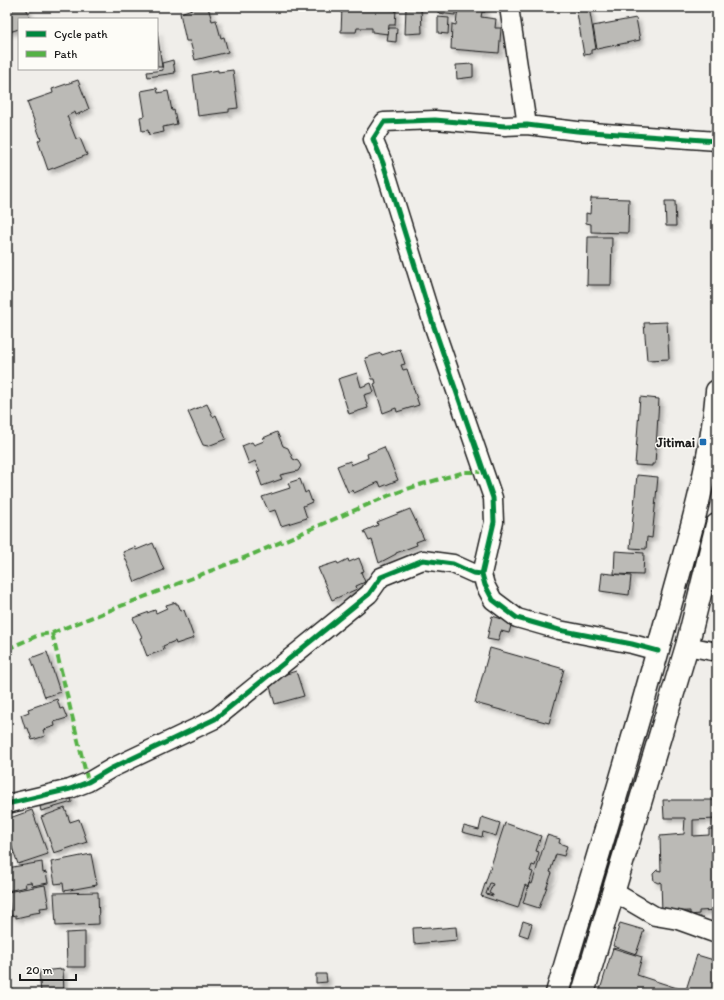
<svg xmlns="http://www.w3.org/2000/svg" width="724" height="1000" viewBox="0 0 724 1000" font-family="Itim,sans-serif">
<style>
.building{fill:#bbbab6;stroke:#1c1c1c;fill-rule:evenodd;filter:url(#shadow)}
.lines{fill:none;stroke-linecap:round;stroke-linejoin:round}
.street-casing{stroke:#1c1c1c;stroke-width:21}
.primary-casing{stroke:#1c1c1c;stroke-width:25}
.street{stroke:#fdfcf7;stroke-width:18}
.primary{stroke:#fdfcf7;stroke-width:22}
.quiet{stroke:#55b145;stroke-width:4;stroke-dasharray:8 4;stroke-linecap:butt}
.cycleway-casing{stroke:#fdfcf7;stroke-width:8}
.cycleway{stroke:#00873e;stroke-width:5}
.poi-dot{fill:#1f6fb2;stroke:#fdfcf7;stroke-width:1.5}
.labels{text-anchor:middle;stroke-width:3;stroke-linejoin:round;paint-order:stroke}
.poi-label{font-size:13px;font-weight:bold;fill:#1c1c1c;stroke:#fdfcf7;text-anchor:end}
</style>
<defs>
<filter id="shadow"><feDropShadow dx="3.5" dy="3.5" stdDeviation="2" flood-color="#0004"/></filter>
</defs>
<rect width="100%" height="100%" fill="#f0eeea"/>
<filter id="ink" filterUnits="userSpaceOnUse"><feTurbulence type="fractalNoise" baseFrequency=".025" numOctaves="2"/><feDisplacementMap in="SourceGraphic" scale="8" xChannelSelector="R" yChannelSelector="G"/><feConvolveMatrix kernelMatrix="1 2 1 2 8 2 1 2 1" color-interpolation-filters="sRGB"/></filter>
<g filter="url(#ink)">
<path class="building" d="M7,7H26L30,19H19V29L9,32V29L7,30Z
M192,7H208L212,21L216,20L221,38L224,37L228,52L195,60L190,41H186L180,13L192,9Z
M342,7H382V9L396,10L395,25H389L388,34L372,32V28H357L356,32H341Z
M406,7H421L422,33L405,34Z
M439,7H455V15L438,13Z
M458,7H485V12H482L481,17L496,19L495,28H501L499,53L451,49L452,24L456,25Z
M576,7H589L596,49L591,50V54L584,55Z
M438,17L449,18L448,34L438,33Z
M636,18L640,40L597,49L593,26Z
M389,28H397L396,42L387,41Z
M157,31L162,67H157Z
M173,60L175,73L148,77L147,72L163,70L162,63Z
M473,64V77L457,79L456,65Z
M218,70V72L233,70L238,108L229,109V112L198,116L193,75Z
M78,80L89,109L76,115L75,112L67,116L76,139L80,138L87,155L48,170L38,141L41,139L27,102L53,93L52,89Z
M157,88L158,93L168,91L172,111L174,110L177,124L163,127L164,132L149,135L148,130L142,131L140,117L145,116L141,91Z
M591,198L629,199L628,233L591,232V224L586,223V213L590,214Z
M665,201H675L676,226H666Z
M588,237H612L611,285H587Z
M667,322L669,359L647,360L644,323Z
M400,349L405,364L401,365L403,370L407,369L419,405L397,412L396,408L383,413L374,384L376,383L375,379H372L365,358L381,353L382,355Z
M357,373L361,387L371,383L374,392L364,395L368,408L349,414L338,379Z
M640,397L659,399L655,464H652V466L635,465Z
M207,404L213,417L216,415L226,439L208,446L203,445L188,412Z
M277,432L283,446L288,448L293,459L298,461L301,466L298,471L280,475L282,479L262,486L257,472L260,471L255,461L249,464L242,446L252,442L254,445L264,441L263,438Z
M384,447L398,480L381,487L379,482L354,493L353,490L348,492L337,466L350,461L351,465L368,458L367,454Z
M637,475L658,477L652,538L647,537L646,549L630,548Z
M300,479L305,493L308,491L312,502L303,506L307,518L281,526L275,510L269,512L262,497L290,488L288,483Z
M410,509L424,539L416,542L417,545L396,553V554L379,563L372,540L369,541L364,531L378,525L377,522Z
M153,543L164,570L135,582L123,552L135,547L136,550Z
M615,551L644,553L643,575L614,574Z
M359,558L364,571L361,572L365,582L356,586L357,589L332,600L318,568L337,562L338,564L348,559L349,562Z
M602,573L631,576L629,595L600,591Z
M176,602V604H178L181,611L184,610L194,638L176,644L175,641L163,646L164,650L147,656L140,638L142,637L133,618L155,610L156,613L167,608L166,605Z
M492,616L512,622L509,633L501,631L498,641L487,639Z
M490,648L564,669L549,723L475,703Z
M47,652L60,692L45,697L31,658Z
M296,671L304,696L275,704L269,683L278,680L277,677Z
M57,699L60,709L63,708L67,718L54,722L55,726L43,730L45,736L32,740L28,728H25L21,715L29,712L28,709Z
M70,794L72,802L41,811L39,802Z
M663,800H717V819L693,820V836L709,835V829H717V910L699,911V914L690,915V911L662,912L661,882L658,883L654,881L653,874L657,870L661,871L660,836L684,834L685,818H664Z
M65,808L70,822L79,819L87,842L54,853L41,817Z
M32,810L48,854L18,864L7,833V819Z
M482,817L500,823L496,836L483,832L482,837L462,832L464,826L479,830Z
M505,823L541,836L536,851L539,852L535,866L532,865L530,871L533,872L528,887L525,885L518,908L481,896ZM490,883L493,884L489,893L493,895V896L486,894Z
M547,835L560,839L559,843L567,846L564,856L556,854L550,872L552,873L539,908L523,903L529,883L532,884Z
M91,854L97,885L64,891L63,883L55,884L51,862Z
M42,862L43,873L46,872L48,883L32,886L31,882L25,883L26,887L7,891V868Z
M45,885L49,907L40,908L41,912L29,914V915L16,918V915L11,916L7,892Z
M98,892L99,924L56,926L54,893Z
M523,921L532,924L528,937L519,934Z
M620,923L644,930L636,954L613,946Z
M430,927L431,929L456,927L457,940L414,944L413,928Z
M85,932V967H67L66,933Z
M613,948L642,957L637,975L683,990L682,993H599Z
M697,955L717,961V993H685Z
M63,969L64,993H41L39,971Z
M316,974H326L327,982L316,983Z"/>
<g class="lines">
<defs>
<path id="street" d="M509,7L527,125
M482,574L494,522L493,498L433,324L383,163L373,139L384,122L435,120L505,126L527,125L577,131L717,141
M687,646L717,652
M7,804L70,789L88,782L112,768L215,719L369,594L381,577L423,560L453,564L473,573L482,574L485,585L493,600L517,618L559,630L632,644L658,651
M614,892L655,916L678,920L717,934"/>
<path id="primary" d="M557,993C594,868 633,743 667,617C687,543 711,468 717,391
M583,993L687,646L717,525"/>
</defs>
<use href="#street" class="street-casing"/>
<use href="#primary" class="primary-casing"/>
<use href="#street" class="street"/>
<use href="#primary" class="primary"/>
<path class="quiet" d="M52,633L88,782
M7,649L39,635L52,633L251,555L390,495L419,485L465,472H484"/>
<defs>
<path id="cycleway" d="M482,574L494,522L493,498L433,324L383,163L373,139L384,122L435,120L505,126L527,125L577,131L717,141
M7,804L70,789L88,782L112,768L215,719L369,594L381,577L423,560L453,564L473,573L482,574L485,585L493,600L517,618L559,630L632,644L658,651"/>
</defs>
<use href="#cycleway" class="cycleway-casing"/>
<use href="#cycleway" class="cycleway"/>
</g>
</g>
<rect class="poi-dot" x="699" y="438" width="8" height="8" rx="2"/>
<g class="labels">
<g class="poi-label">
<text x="695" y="447">Jitimai</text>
</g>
</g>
<rect width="724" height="1000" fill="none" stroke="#fdfcf7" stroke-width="24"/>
<rect x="12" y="12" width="700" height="976" fill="none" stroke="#1c1c1c" stroke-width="1.5" filter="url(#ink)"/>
<rect x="18" y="18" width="140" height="52" fill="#fdfcf7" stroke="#a3a29f"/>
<rect x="26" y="31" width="20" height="6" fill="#00873e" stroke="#a3a29f"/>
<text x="54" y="38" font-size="12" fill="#1c1c1c">Cycle path</text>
<rect x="26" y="51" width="20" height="6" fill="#55b145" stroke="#a3a29f"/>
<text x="54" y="58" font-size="12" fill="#1c1c1c">Path</text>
<path d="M20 974v6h56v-6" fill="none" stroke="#1c1c1c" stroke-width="2"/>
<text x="26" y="974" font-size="12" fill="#1c1c1c" stroke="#fdfcf7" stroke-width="3" paint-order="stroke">20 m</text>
</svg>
